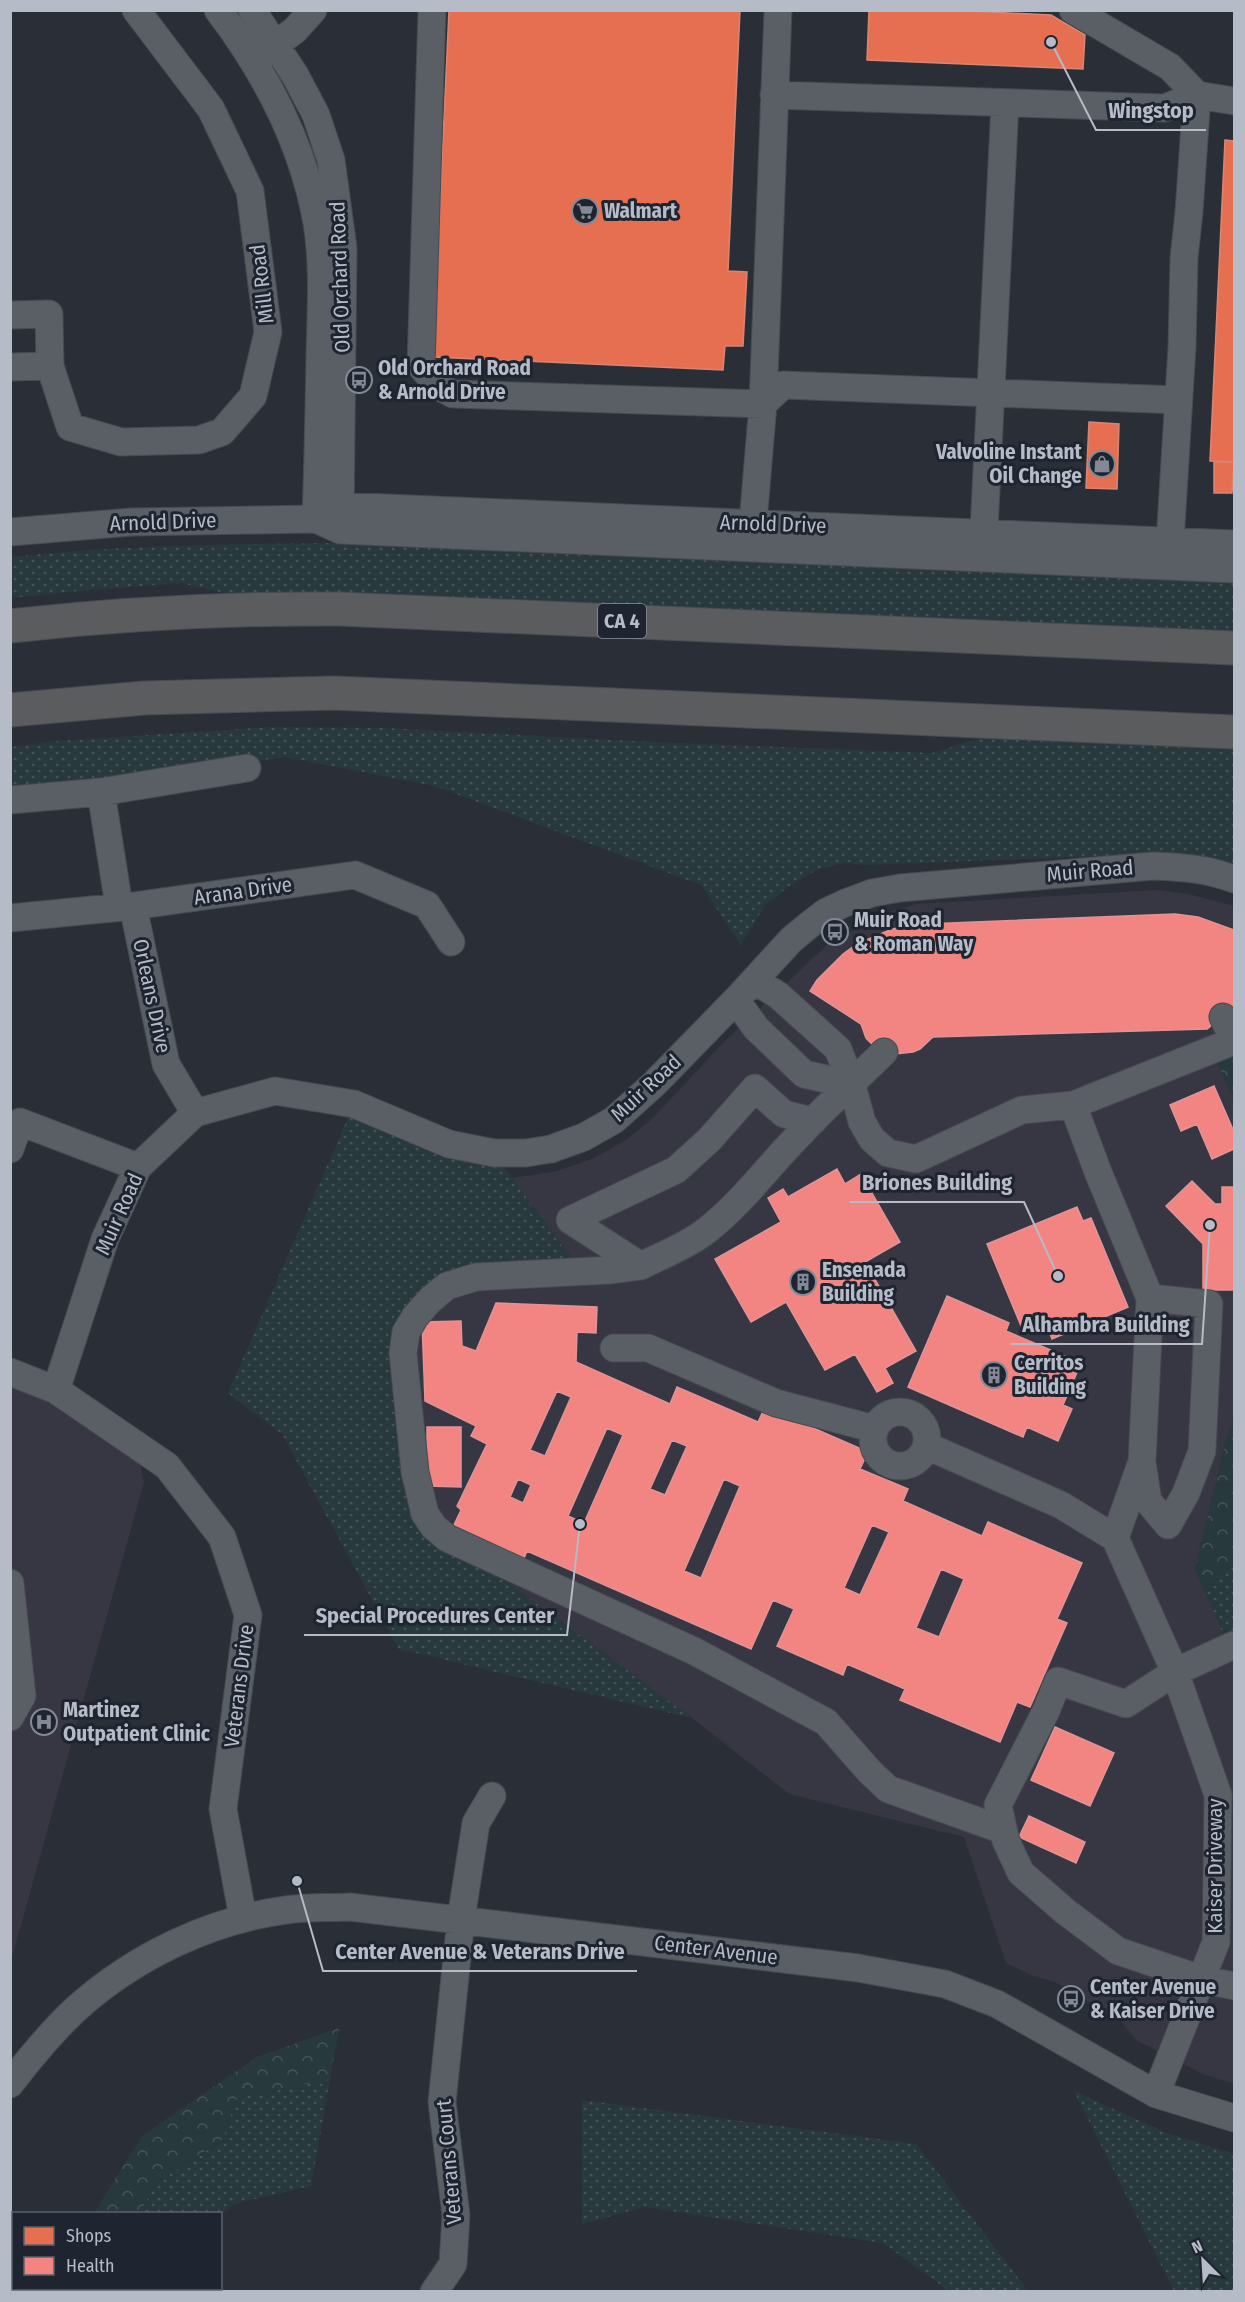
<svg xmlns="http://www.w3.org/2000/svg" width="1245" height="2302" viewBox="0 0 1245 2302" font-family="'Fira Sans Condensed',sans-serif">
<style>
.medical{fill:#373743}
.grass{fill:url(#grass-dots)}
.forest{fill:url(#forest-crowns)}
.shops{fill:#e76f51;stroke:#d88674;stroke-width:1.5}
.health{fill:#f28482;stroke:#e09497;stroke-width:1.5;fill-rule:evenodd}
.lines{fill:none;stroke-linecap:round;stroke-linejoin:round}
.minor-casing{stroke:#464a50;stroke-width:29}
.highway-casing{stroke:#474b53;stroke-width:35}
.minor{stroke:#5a5e65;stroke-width:27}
.highway{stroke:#5a5c5e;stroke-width:33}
.labels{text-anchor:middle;stroke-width:6;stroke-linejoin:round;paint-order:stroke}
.shield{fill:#1e2531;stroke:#888e9a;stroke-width:1.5}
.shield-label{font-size:20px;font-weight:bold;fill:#b5bbc7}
.poi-label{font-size:21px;font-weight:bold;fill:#b5bbc7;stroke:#1e2531;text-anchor:start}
.street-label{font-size:21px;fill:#b5bbc7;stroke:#1e2531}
.leader{fill:none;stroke:#b5bbc7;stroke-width:2}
.callout-dot{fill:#b5bbc7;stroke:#1e2531;stroke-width:2}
.callout-label{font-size:22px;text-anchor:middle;font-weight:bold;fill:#b5bbc7;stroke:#1e2531;stroke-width:6;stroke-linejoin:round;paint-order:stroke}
</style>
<defs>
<pattern id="grass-dots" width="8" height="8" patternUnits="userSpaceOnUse" patternTransform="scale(1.5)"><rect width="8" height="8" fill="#28393d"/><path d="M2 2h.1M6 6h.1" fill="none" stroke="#455458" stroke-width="1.8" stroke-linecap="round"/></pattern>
<pattern id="forest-crowns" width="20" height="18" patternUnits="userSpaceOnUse" patternTransform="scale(1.5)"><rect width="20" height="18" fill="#28393d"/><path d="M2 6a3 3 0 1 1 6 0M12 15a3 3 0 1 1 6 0" fill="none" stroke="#455458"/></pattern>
</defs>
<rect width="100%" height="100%" fill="#2a2f37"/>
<path class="medical" d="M1158,890L1188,894L1234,906V1041L1212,1050L1234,1101V1419L1226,1441L1195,1569L1229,1647L1234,1645V2083L1205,2075L1136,2040L1121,2021L1055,1982L1033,1976L1006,1963L964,1837L789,1794L692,1718L447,1538L425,1514L415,1317L447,1286L581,1271L512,1178L557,1171L592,1159L626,1140L652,1119L723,1043L830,942L892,911L916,904Z
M11,1372L136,1446L144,1482L11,1961Z"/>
<path class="grass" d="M340,543L1234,581V648L292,609L181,583L89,590L11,598L10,557C120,545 230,544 340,543Z
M1030,723L1234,732V863L1182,853L866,865L844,863L819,869L792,884L765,905L741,945L701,885L435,786L286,757L11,794L10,747L58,741L272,727L385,728L651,742L932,753Z
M354,1104L494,1153L581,1272L476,1277L415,1317L411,1433L447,1538L692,1718L399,1649L282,1434L228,1393Z
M1233,1560L1234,1645L1229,1648L1204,1589Z
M330,2079L311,2186L234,2204L221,2215L141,2214L153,2185L222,2141L237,2098Z
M1074,2091L1164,2132L1234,2154V2291H1174Z
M582,2100L916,2144L1028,2291H949L883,2243L644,2207L582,2224Z
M79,2288L158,2289L157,2292H76Z"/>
<path class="forest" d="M1234,1041V1101L1212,1050Z
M1234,1419V1560L1204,1589L1195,1569L1226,1441Z
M339,2028L330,2079L237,2098L222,2140L153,2185L141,2213H94L142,2136L257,2057Z
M30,2288H79V2289L76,2291H26Z"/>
<path class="shops" d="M449,10H740L728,271L747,272L743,346H725L723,370L433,357Z
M869,10H948L1051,15L1085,35L1083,69L867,60Z
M1225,140L1234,141V462L1210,461Z
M1089,422L1119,424L1117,489L1086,488Z
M1214,462H1234L1232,493H1214Z"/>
<path class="health" d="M1175,914L1198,917L1234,930V1008L1207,1029L933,1037L920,1049L913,1052L895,1054L875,1047L866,1038L861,1024L810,991L817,980L843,954L857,944L892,929L925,924Z
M1214,1086L1234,1132V1149L1212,1159L1197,1124L1181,1131L1170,1105Z
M837,1169L845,1184L861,1174L900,1242L865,1262L916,1351L885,1368L893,1383L877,1392L855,1354L825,1370L786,1302L751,1322L715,1259L781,1222L768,1198L783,1189L788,1197Z
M1192,1181L1215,1204H1222V1187H1234V1290H1203V1244L1166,1206Z
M1077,1207L1083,1221L1091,1218L1128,1307L1052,1339L1046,1324L1024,1333L987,1244Z
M947,1296L1009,1323L1006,1331L1081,1363L1063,1405L1072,1409L1058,1441L1027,1427L1023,1437L908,1387Z
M496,1303L597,1307L596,1333L577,1332L576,1362L670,1404L677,1387L758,1422L765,1407L868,1452L860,1469L908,1489L903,1501L982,1536L988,1522L1082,1563L1057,1619L1067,1623L1030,1707L1017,1702L1000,1742L900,1700L905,1689L847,1664L843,1675L777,1646L794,1609L773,1600L751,1649L527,1551L524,1558L453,1527L461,1510L457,1506L487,1444L471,1436L476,1426L425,1401L422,1322L461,1321L462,1346L476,1351ZM557,1391L571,1397L545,1456L530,1450ZM607,1428L623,1435L584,1523L568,1516ZM672,1440L687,1446L665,1495L650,1489ZM518,1479L531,1485L523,1503L510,1497ZM724,1479L740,1486L701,1578L684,1571ZM872,1525L889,1532L860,1595L844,1588ZM941,1569L964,1579L939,1637L916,1628Z
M427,1427H461V1487L427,1486Z
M1055,1727L1114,1753L1090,1806L1031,1780Z
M1029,1816L1085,1842L1076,1863L1019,1837Z"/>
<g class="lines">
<defs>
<path id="minor" d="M218,10C266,73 303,144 317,223C324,266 321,312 320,355C319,410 318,465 316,519
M252,10L295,75L316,115L331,160L343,248L340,525
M432,10L421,366L438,386L453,394L763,404L783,385L1178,400
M1073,10L1170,67L1197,95L1234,101
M262,55L295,30L313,10
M774,95L1165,108L1197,95L1189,212L1184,258L1182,347L1170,542
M10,315L49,314L50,366L70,427L121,442L199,440L222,432L253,396L268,332L250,191L211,109L136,10
M10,367L50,366
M316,519L341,506L1234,544
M753,523L763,404L778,10
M10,532L131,522L316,519L340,530L1234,569
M983,551L1005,103
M101,792L119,906
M10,800L101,792L247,768
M133,906L166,1064L195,1113
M10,918L133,906L355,875L427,905L451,942
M755,981L778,995L838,1049L852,1085L862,1122L872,1139L888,1153L916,1159L1022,1110L1073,1105
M736,1000L756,1028L804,1074L852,1085
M1223,1017L1234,1041
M813,1121L784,1114L755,1088L709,1140L676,1170L570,1220L641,1266C662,1255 687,1246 706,1231C743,1202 769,1165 802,1132C828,1104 857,1079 884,1052
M10,1149L20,1122L138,1167
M641,1266L612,1270L476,1277L447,1286L430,1300L415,1317L406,1332L403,1353L415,1472L425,1514L434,1527L447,1538L694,1651L826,1722L870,1772L888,1789L1003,1830
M614,1348H648L776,1403L875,1429
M10,1372L56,1390L167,1466L222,1537L248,1615L223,1809L243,1918
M56,1390L105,1239L138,1167L195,1113L275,1091L354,1104L449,1144L494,1153H526L551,1149L584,1137L614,1120L654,1084L736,1000L791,940L809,925L826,912L845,903L872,893L900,888L1153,866C1182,867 1207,869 1234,879
M873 1439a27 27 0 1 1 54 0a27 27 0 1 1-54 0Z
M927,1446L1061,1505L1115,1538
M1142,1462L1148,1501L1168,1525L1186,1493L1202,1451L1209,1304L1150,1298
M1115,1538L1142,1461L1150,1298L1098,1172L1073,1105L1234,1041
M1115,1538L1175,1672L1218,1795L1216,1942L1156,2094
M10,1583L22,1696L10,1717
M1234,1645L1175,1672L1126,1704L1058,1681L1046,1711L998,1805L1006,1841L1021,1873L1066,1912L1118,1951L1201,1979L1234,1986
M10,2084C30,2058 53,2030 77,2008C134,1957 210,1920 286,1910C307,1907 329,1908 350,1907L858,1968L945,1984L997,2004L1156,2094L1234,2118
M434,2292L453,2264L456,2215L442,2102L461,1919L476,1823L492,1796"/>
<path id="highway" d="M10,626C120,614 230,608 340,609L1234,648
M10,710L144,698L334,693L1234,732"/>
</defs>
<use href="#minor" class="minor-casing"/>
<use href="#highway" class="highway-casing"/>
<use href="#minor" class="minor"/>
<use href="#highway" class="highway"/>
</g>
<defs>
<symbol id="supermarket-ring" viewBox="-11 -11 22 22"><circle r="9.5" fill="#1e2531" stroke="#848a95" stroke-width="1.5"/><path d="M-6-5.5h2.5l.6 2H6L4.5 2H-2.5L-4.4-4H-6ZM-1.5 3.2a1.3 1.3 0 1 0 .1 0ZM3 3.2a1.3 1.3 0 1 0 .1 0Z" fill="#848a95"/></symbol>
<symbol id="bus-ring" viewBox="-11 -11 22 22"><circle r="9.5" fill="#1e2531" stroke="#848a95" stroke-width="1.5"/><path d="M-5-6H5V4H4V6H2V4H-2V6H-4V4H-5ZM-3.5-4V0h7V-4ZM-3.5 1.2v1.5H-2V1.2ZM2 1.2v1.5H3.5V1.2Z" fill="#848a95"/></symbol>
<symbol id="shop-ring" viewBox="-11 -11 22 22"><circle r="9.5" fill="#1e2531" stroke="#848a95" stroke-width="1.5"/><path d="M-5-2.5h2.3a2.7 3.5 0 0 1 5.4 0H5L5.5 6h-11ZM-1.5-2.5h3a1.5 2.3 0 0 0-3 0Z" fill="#848a95"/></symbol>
<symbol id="building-ring" viewBox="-11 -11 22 22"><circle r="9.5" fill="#1e2531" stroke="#848a95" stroke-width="1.5"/><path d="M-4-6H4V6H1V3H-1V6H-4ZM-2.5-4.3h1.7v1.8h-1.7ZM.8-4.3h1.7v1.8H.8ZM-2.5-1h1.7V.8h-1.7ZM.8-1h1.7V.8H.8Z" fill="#848a95"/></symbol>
<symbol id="hospital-ring" viewBox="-11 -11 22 22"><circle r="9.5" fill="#1e2531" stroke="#848a95" stroke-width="1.5"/><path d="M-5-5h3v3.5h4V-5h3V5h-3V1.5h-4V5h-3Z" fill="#848a95"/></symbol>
</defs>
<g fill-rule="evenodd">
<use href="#supermarket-ring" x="570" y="196" width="30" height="30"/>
<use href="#bus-ring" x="344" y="365" width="30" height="30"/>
<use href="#shop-ring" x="1087" y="449" width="30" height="30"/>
<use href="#bus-ring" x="820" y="917" width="30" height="30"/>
<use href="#building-ring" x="788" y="1267" width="30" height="30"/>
<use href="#building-ring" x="979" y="1360" width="30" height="30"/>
<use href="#hospital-ring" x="29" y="1707" width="30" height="30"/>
<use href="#bus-ring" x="1056" y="1984" width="30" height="30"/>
</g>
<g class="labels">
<rect class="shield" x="598" y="604" width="48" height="34" rx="4.5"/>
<g class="shield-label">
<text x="622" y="628">CA 4</text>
</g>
<g class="poi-label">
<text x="604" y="218">Walmart</text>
<text x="378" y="375">Old Orchard Road<tspan x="378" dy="24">&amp; Arnold Drive</tspan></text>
<text x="1082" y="459" text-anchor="end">Valvoline Instant<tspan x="1082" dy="24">Oil Change</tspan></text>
<text x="854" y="927">Muir Road<tspan x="854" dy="24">&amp; Roman Way</tspan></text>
<text x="822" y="1277">Ensenada<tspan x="822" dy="24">Building</tspan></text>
<text x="1014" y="1370">Cerritos<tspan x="1014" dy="24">Building</tspan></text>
<text x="63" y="1717">Martinez<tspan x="63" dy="24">Outpatient Clinic</tspan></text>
<text x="1090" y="1994">Center Avenue<tspan x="1090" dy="24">&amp; Kaiser Drive</tspan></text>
</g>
<g class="street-label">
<text transform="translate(340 277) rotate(-92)" y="7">Old Orchard Road</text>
<text transform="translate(262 284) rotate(-97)" y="7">Mill Road</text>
<text transform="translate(163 522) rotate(-2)" y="7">Arnold Drive</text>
<text transform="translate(773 524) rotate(2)" y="7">Arnold Drive</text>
<text transform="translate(1090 871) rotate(-5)" y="7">Muir Road</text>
<text transform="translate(243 891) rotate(-8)" y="7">Arana Drive</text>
<text transform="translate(152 996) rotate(78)" y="7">Orleans Drive</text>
<text transform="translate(646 1088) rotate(-43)" y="7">Muir Road</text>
<text transform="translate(119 1214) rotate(-66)" y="7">Muir Road</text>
<text transform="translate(239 1686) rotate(-83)" y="7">Veterans Drive</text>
<text transform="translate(1215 1866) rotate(-90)" y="7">Kaiser Driveway</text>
<text transform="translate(716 1950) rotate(7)" y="7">Center Avenue</text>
<text transform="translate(449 2162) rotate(-95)" y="7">Veterans Court</text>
</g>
</g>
<path class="leader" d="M1051 42L1096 130H1206M1058 1276L1024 1202H850M1210 1225L1202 1344H1011M580 1524L567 1635H304M297 1881L323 1971H637"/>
<g class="callout-dot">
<circle cx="1051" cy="42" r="6"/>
<circle cx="1058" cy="1276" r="6"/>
<circle cx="1210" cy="1225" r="6"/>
<circle cx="580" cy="1524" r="6"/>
<circle cx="297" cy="1881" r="6"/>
</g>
<g class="callout-label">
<text x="1151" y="118">Wingstop</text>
<text x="937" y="1190">Briones Building</text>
<text x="1106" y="1332">Alhambra Building</text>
<text x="435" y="1623">Special Procedures Center</text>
<text x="480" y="1959">Center Avenue &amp; Veterans Drive</text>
</g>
<rect width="1245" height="2302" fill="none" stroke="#b5bbc7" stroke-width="24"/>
<rect x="12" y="2212" width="210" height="78" fill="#1e2531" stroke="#5a616d" stroke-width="1.5"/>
<rect x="24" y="2227" width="30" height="18" fill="#e76f51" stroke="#5a616d" stroke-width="1.5"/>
<text x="66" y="2242" font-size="18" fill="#b5bbc7">Shops</text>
<rect x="24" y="2257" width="30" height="18" fill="#f28482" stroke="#5a616d" stroke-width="1.5"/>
<text x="66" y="2272" font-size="18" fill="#b5bbc7">Health</text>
<g transform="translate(1203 2260) rotate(336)" stroke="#1e2531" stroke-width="4.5" paint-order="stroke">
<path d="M0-4.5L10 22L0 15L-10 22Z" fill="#b5bbc7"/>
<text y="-9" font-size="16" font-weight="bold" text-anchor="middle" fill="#b5bbc7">N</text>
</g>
</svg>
